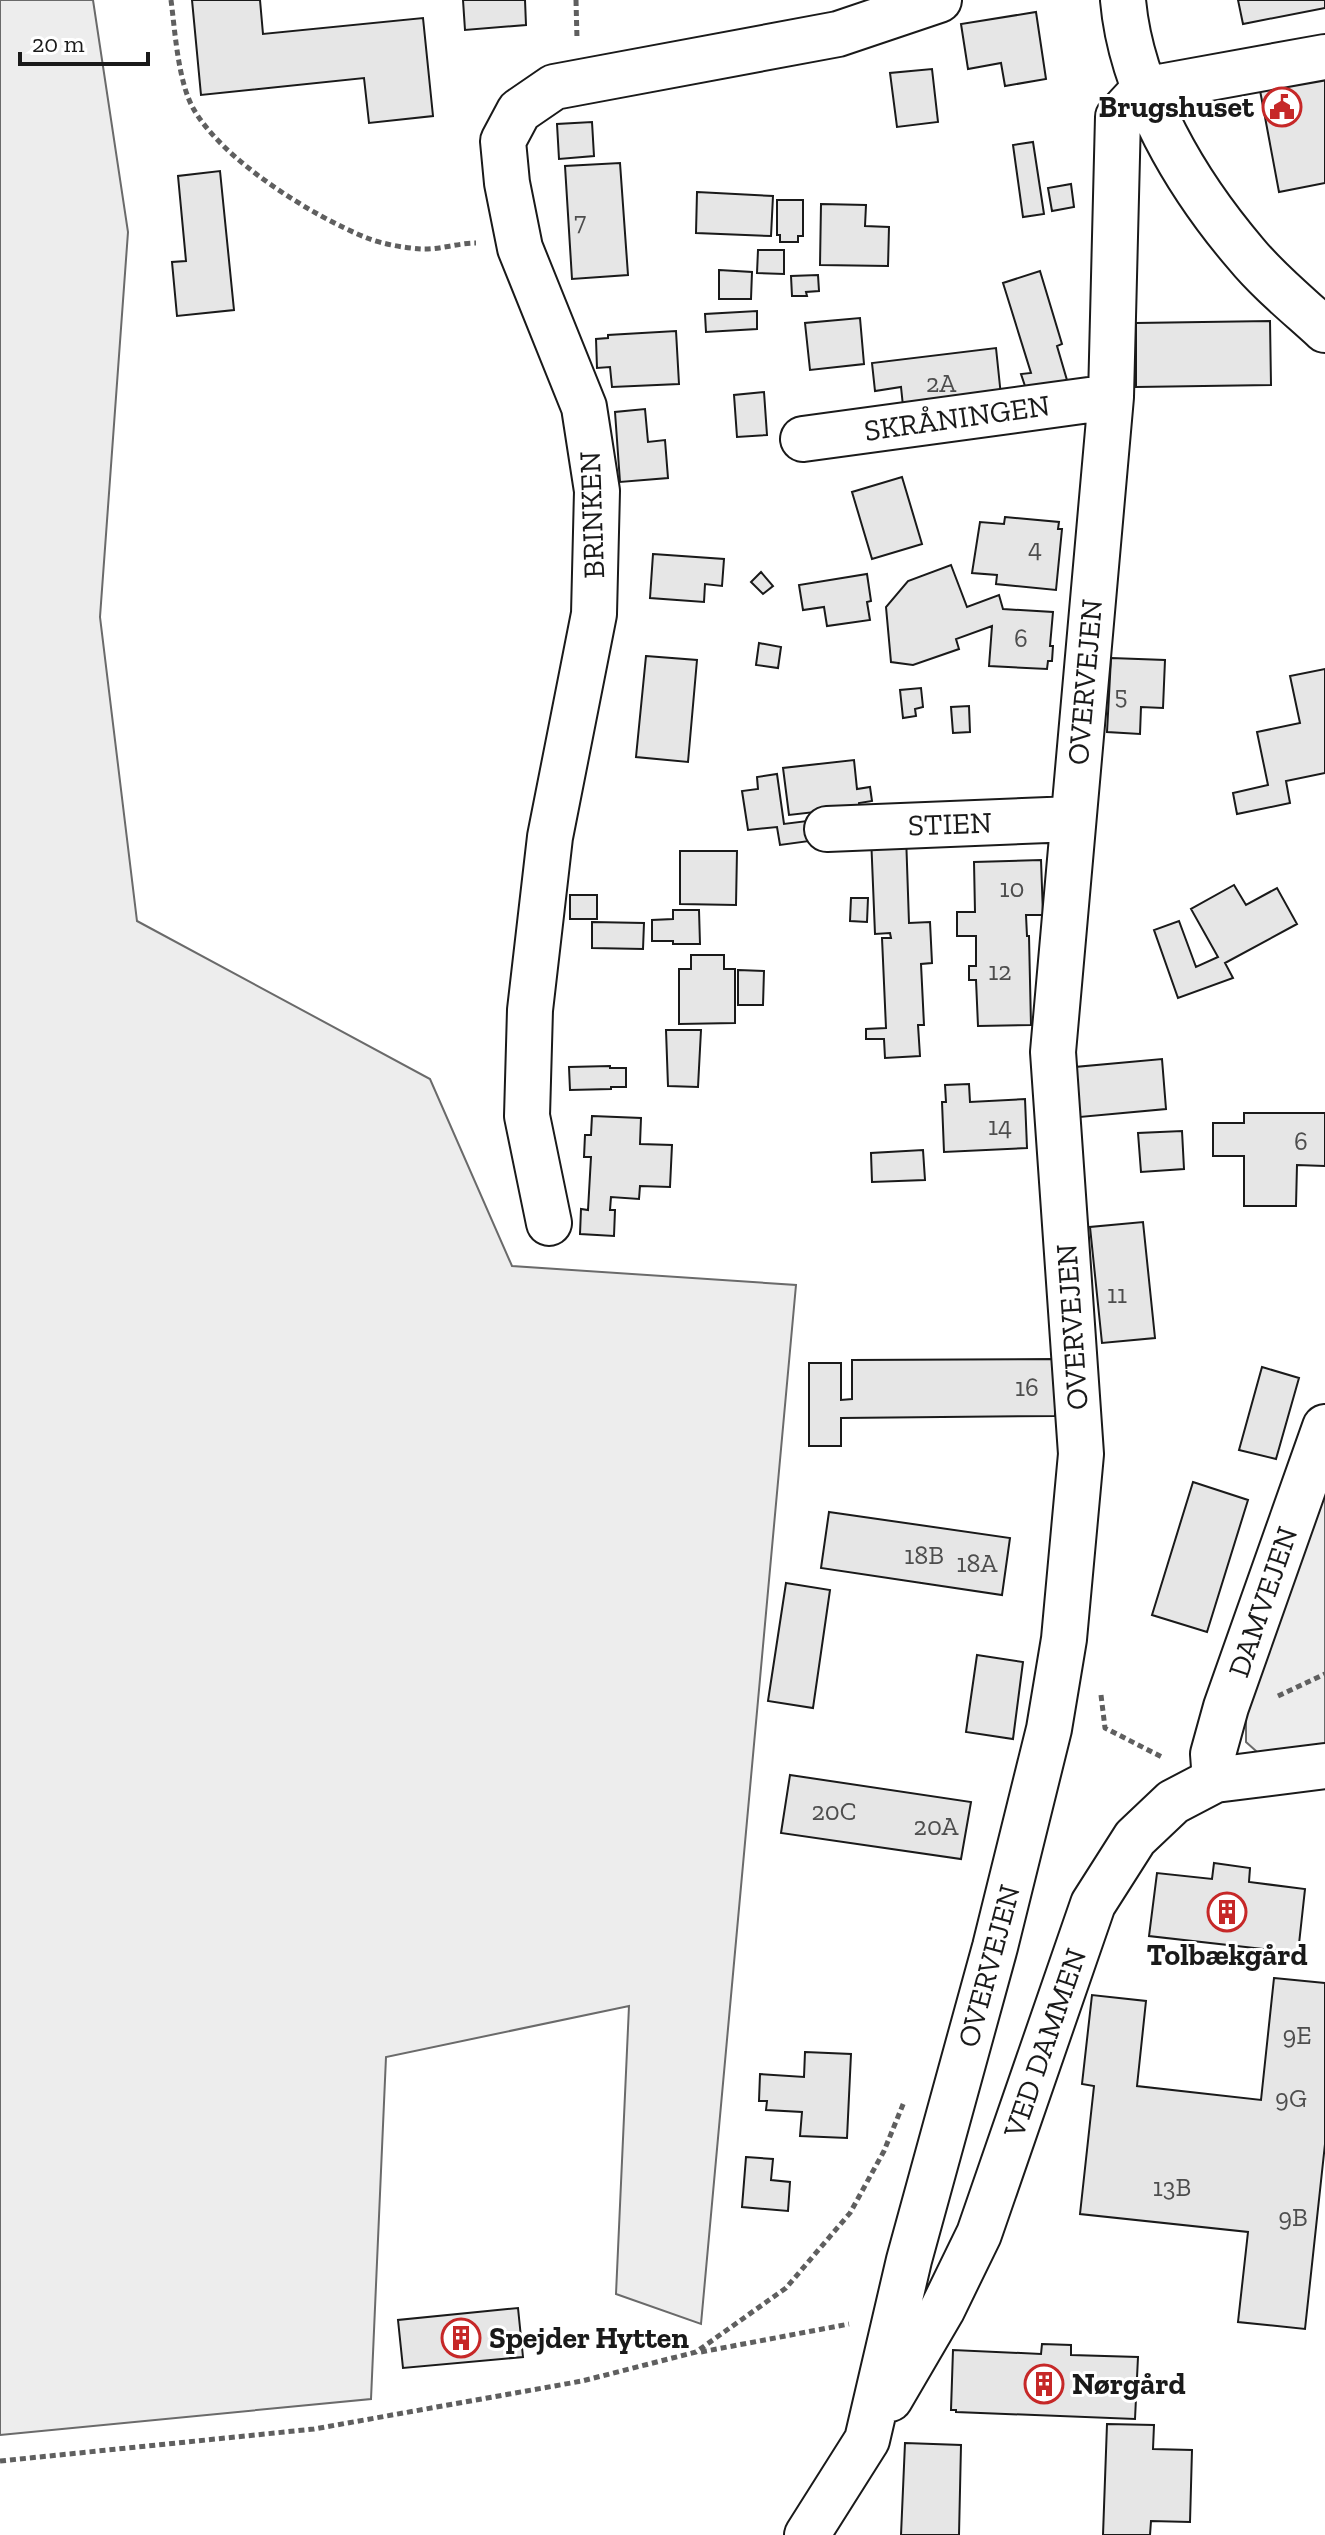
<svg xmlns="http://www.w3.org/2000/svg" width="1325" height="2535" viewBox="0 0 1325 2535" font-family="'Zilla Slab',serif">
<style>
.built{fill:#ededed;stroke:#6a6a6a;stroke-width:2}
.building{fill:#e6e6e6;stroke:#1a1a1a;stroke-width:2}
.lines{fill:none;stroke-linecap:round;stroke-linejoin:round}
.minor-casing{stroke:#1a1a1a;stroke-width:48}
.path{stroke:#5f5f5f;stroke-width:5;stroke-dasharray:6 4;stroke-linecap:butt}
.minor{stroke:#fff;stroke-width:44}
.labels{text-anchor:middle;stroke-width:6;stroke-linejoin:round;paint-order:stroke}
.number-label{font-size:26px;fill:#4d4d4d}
.poi-label{font-size:30px;font-weight:bold;fill:#1a1a1a;stroke:#fff;text-anchor:start}
.street-label{font-size:30px;fill:#1a1a1a;stroke:#fff}
</style>
<rect width="100%" height="100%" fill="#fff"/>
<path class="built" d="M0,0H93L128,232L100,617L137,921L430,1079L512,1266L796,1285L701,2324L616,2294L629,2006L386,2057L371,2399L0,2435Z
M1325,1474V1749L1265,1759L1246,1742V1709Z"/>
<path class="building" d="M192,0H260L263,34L423,18L433,116L369,123L364,78L201,95Z
M463,0H525L526,25L465,30Z
M1238,0H1325V8L1243,24Z
M1036,12L1046,79L1005,86L1001,63L968,69L961,24Z
M932,69L938,122L897,127L890,73Z
M1325,73V183L1279,192L1259,85Z
M592,122L594,156L559,159L557,124Z
M1033,142L1044,214L1023,217L1013,145Z
M620,163L628,275L572,279L565,166Z
M220,171L234,310L177,316L172,262L186,261L178,176Z
M1071,184L1074,207L1052,211L1048,188Z
M697,192L773,196L771,236L696,233Z
M777,200H803V236H798V242H780V235H777Z
M821,204L866,205L865,226L889,227L888,266L820,265Z
M758,250H784V274L757,273Z
M719,270L752,272L751,299H719Z
M1040,271L1062,344L1057,346L1069,387L1027,392L1021,374L1031,373L1003,283Z
M818,275L819,291L806,292L807,296H792L791,276Z
M757,311V329L706,332L705,314Z
M860,318L864,364L810,370L805,323Z
M1270,321L1271,385L1136,387V323Z
M676,331L679,384L612,387L610,367L597,368L596,339L608,338V335Z
M996,348L1001,396L903,406L901,387L875,391L872,363Z
M764,392L767,435L737,437L734,395Z
M645,409L648,442L665,440L668,478L620,482L615,412Z
M902,477L922,544L872,559L852,492Z
M1005,517L1059,522L1058,529H1062L1056,590L996,584L997,575L972,573L980,522L1004,524Z
M653,554L724,559L722,586L705,584L704,602L650,598Z
M951,565L967,607L999,595L1003,609L1053,612L1050,646H1053L1052,661H1048L1047,669L989,666L992,626L956,639L959,649L913,665L891,662L886,607L908,581Z
M761,572L773,586L763,594L751,582Z
M867,574L871,601L867,602L870,620L827,626L824,607L803,610L799,585Z
M759,643L781,647L778,668L756,665Z
M646,656L697,660L688,762L636,757Z
M1111,658L1165,660L1163,708L1141,707L1140,734L1107,732Z
M1325,669V773L1286,781L1290,803L1237,814L1233,793L1268,785L1257,732L1300,723L1290,676Z
M921,688L923,707L915,709L916,716L903,718L900,690Z
M969,706L970,732L953,733L951,707Z
M854,760L857,789L870,787L872,801L859,803V807L789,815L783,768Z
M777,774L784,824L815,820L817,840L780,845L777,827L748,830L742,791L758,789L757,777Z
M906,835L909,923L930,922L932,963L921,964L924,1025H918L920,1056L885,1058L884,1039H866V1029L886,1028L882,938H891L890,933L875,934L871,836Z
M680,851H737L736,905L680,904Z
M1041,860L1043,915H1026L1027,936H1029L1031,1025L978,1026L976,980H969V966H976V936H957V912H975L974,862Z
M1234,885L1246,905L1277,888L1297,924L1225,963L1233,978L1178,998L1154,930L1179,921L1196,967L1218,957L1191,909Z
M570,895H597V919H570Z
M851,898H868L867,922L850,921Z
M673,910H699L700,944H673V941H652V920L673,919Z
M592,922L644,923L643,949L592,948Z
M691,955H724V969H735V1023L679,1024V969H691Z
M738,970L764,971L763,1005H738Z
M666,1030H701L698,1087L668,1086Z
M1162,1059L1166,1109L1080,1117L1075,1067Z
M610,1066V1068H626V1087H611V1089L570,1090L569,1067Z
M969,1084L970,1102L1025,1099L1027,1148L944,1152L942,1102H946L945,1085Z
M1244,1113H1325V1166L1297,1165L1296,1206H1244V1156H1213V1123H1244Z
M592,1116L641,1118L640,1144L672,1145L670,1187L640,1186L639,1199L611,1197L610,1210H615L614,1236L580,1234L581,1209L588,1210L591,1157H584L585,1135H591Z
M1182,1131L1184,1169L1141,1172L1138,1133Z
M923,1150L925,1180L872,1182L871,1153Z
M1143,1222L1155,1338L1102,1343L1090,1227Z
M1055,1359V1416L841,1418V1446H809V1363H841V1400L852,1399V1360Z
M1262,1367L1299,1378L1276,1459L1239,1450Z
M1193,1482L1248,1500L1207,1632L1152,1615Z
M829,1512L1010,1538L1002,1595L821,1568Z
M786,1583L830,1590L813,1708L768,1701Z
M977,1655L1023,1662L1013,1739L966,1732Z
M790,1775L971,1802L961,1859L781,1833Z
M1214,1863L1250,1868L1249,1882L1305,1889L1298,1953L1149,1936L1157,1873L1212,1879Z
M1274,1978L1325,1983V2144L1305,2329L1238,2322L1248,2232L1080,2214L1094,2086L1082,2084L1092,1995L1146,2001L1137,2086L1261,2100Z
M805,2052L851,2054L847,2138L800,2136L802,2112L766,2110L767,2101H759L760,2074L804,2077Z
M746,2157L773,2159L771,2180L790,2182L788,2211L742,2207Z
M518,2308L523,2357L403,2368L398,2320Z
M1042,2344L1071,2345V2355L1138,2357L1135,2419L956,2412V2410H951L953,2350L1041,2354Z
M1107,2424L1154,2425L1153,2449L1192,2450L1190,2522L1151,2521L1150,2535H1103Z
M905,2443L961,2445L959,2535H901Z"/>
<g class="lines">
<defs>
<path id="minor" d="M1123,0C1131,92 1187,185 1246,254C1269,282 1299,306 1325,330
M803,439L1111,397
M827,829L1073,819
M549,1223L527,1116L530,1010L550,837L594,614L597,491L584,407L520,248L507,183L503,141L519,111L554,87L838,34L939,0
M1215,1780L1213,1754L1226,1707L1325,1427
M890,2399L942,2310L979,2234L1093,1904L1135,1838L1173,1802L1215,1780L1325,1766
M807,2535L867,2440L909,2260L995,1947L1049,1729L1064,1639L1081,1454L1053,1052L1111,397L1118,117L1143,90L1325,57"/>
</defs>
<use href="#minor" class="minor-casing"/>
<path class="path" d="M171,0C175,31 178,81 193,108C222,160 312,216 367,238C382,244 405,248 421,249C439,250 458,243 476,243
M576,0L577,39
M1101,1695L1105,1728L1162,1757
M1278,1696L1325,1674
M701,2352L849,2324
M0,2461L314,2429L582,2381L696,2352L786,2288L850,2213L884,2151L904,2102"/>
<use href="#minor" class="minor"/>
</g>
<defs>
<symbol id="civic-ring" viewBox="-11 -11 22 22"><circle r="9.5" fill="#fff" stroke="#c62828" stroke-width="1.5"/><path d="M-.6-6.5H3V-4.5H.6V-3L4-1V1h2V6H-6V1h2V-1L-.6-3ZM-1.2 2.5V6h2.4V2.5Z" fill="#c62828"/></symbol>
<symbol id="building-ring" viewBox="-11 -11 22 22"><circle r="9.5" fill="#fff" stroke="#c62828" stroke-width="1.5"/><path d="M-4-6H4V6H1V3H-1V6H-4ZM-2.5-4.3h1.7v1.8h-1.7ZM.8-4.3h1.7v1.8H.8ZM-2.5-1h1.7V.8h-1.7ZM.8-1h1.7V.8H.8Z" fill="#c62828"/></symbol>
</defs>
<g fill-rule="evenodd">
<use href="#civic-ring" x="1260" y="85" width="44" height="44"/>
<use href="#building-ring" x="1205" y="1890" width="44" height="44"/>
<use href="#building-ring" x="439" y="2316" width="44" height="44"/>
<use href="#building-ring" x="1022" y="2362" width="44" height="44"/>
</g>
<g class="labels">
<g class="number-label">
<text x="580" y="230">7</text>
<text x="941" y="392">2A</text>
<text x="1035" y="557">4</text>
<text x="1021" y="647">6</text>
<text x="1121" y="704">5</text>
<text x="1012" y="897">10</text>
<text x="1000" y="980">12</text>
<text x="1000" y="1135">14</text>
<text x="1301" y="1150">6</text>
<text x="1117" y="1303">11</text>
<text x="1027" y="1396">16</text>
<text x="924" y="1564">18B</text>
<text x="977" y="1572">18A</text>
<text x="834" y="1820">20C</text>
<text x="936" y="1835">20A</text>
<text x="1297" y="2044">9E</text>
<text x="1291" y="2107">9G</text>
<text x="1172" y="2196">13B</text>
<text x="1293" y="2226">9B</text>
</g>
<g class="poi-label">
<text x="1254" y="117" text-anchor="end">Brugshuset</text>
<text x="1227" y="1965" text-anchor="middle">Tolbækgård</text>
<text x="489" y="2348">Spejder Hytten</text>
<text x="1072" y="2394">Nørgård</text>
</g>
<g class="street-label">
<text transform="translate(957 418) rotate(-8)" y="10">SKRÅNINGEN</text>
<text transform="translate(592 515) rotate(-92)" y="10">BRINKEN</text>
<text transform="translate(1085 682) rotate(-85)" y="10">OVERVEJEN</text>
<text transform="translate(950 824) rotate(-2)" y="10">STIEN</text>
<text transform="translate(1072 1327) rotate(-94)" y="10">OVERVEJEN</text>
<text transform="translate(1263 1602) rotate(-71)" y="10">DAMVEJEN</text>
<text transform="translate(989 1966) rotate(-75)" y="10">OVERVEJEN</text>
<text transform="translate(1045 2043) rotate(-71)" y="10">VED DAMMEN</text>
</g>
</g>
<path d="M20 52v12h128v-12" fill="none" stroke="#1a1a1a" stroke-width="4"/>
<text x="32" y="52" font-size="24" fill="#1a1a1a" stroke="#ffffff" stroke-width="6" paint-order="stroke">20 m</text>
</svg>
